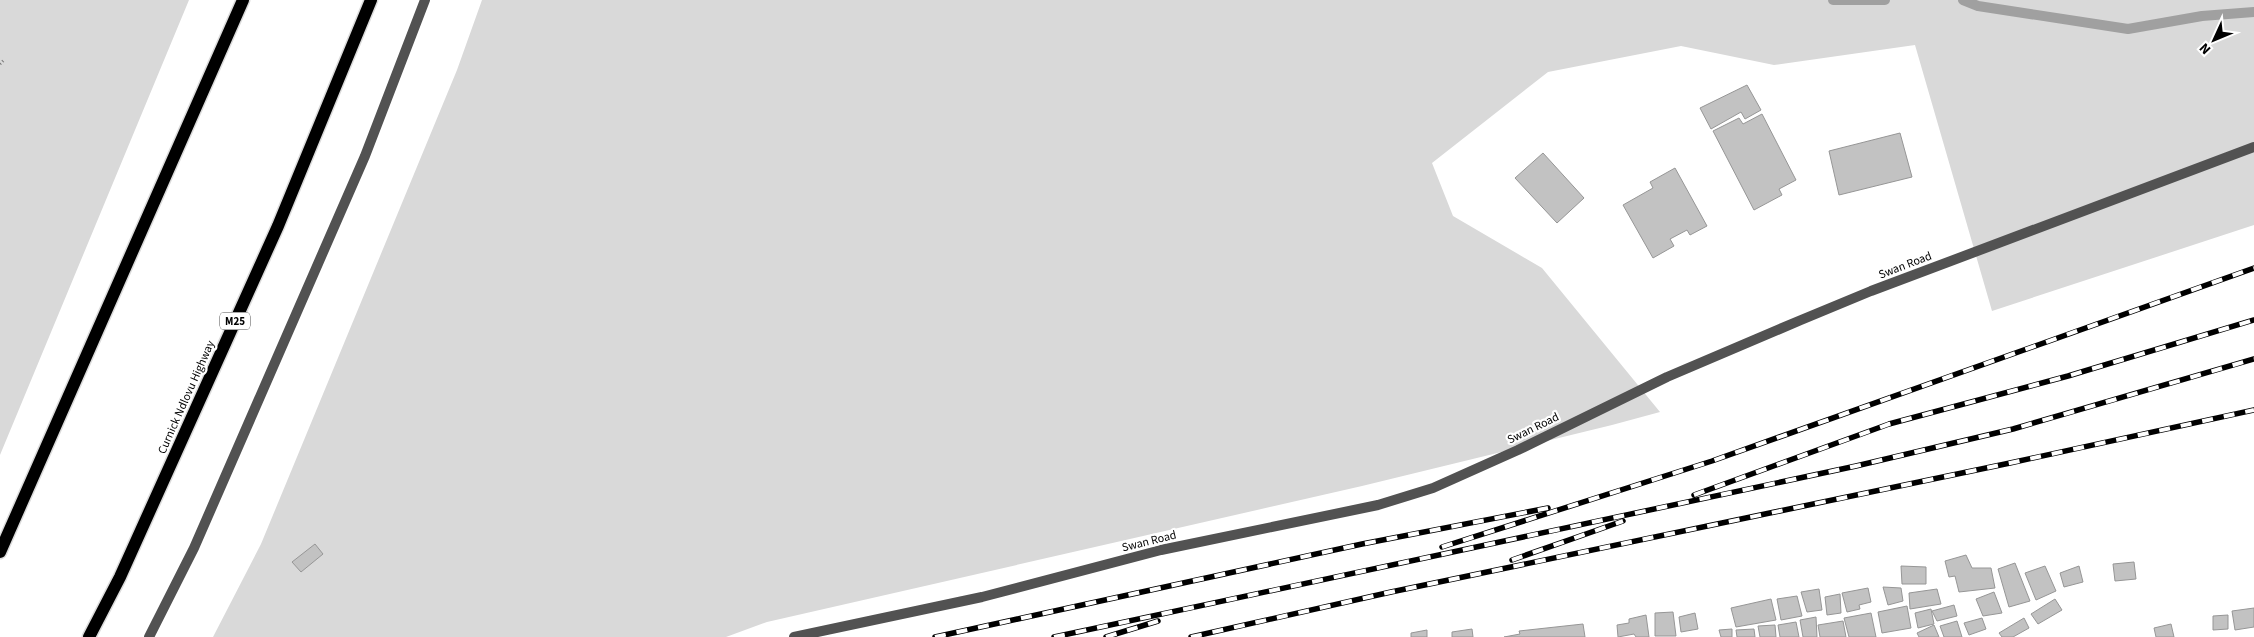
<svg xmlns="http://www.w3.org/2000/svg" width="2254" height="637" viewBox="0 0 2254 637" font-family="'Source Sans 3',sans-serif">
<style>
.green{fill:#d9d9d9}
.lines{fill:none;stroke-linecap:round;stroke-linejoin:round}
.stream{stroke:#a0a0a0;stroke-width:10}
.building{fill:#c2c2c2;stroke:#969696}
.primary-casing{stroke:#dbdbdb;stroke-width:15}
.path{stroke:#747474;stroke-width:3;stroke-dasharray:1 2.5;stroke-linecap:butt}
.lane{stroke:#525252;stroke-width:10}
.street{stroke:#525252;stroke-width:10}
.primary{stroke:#000;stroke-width:12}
.rail-casing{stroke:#000;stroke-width:5.5}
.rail{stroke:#fff;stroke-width:4;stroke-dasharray:11;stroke-linecap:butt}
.labels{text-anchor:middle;stroke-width:4.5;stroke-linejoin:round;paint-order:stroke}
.shield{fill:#fff;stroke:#4c4c4c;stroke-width:1}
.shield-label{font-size:11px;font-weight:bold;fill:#000}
.street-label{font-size:12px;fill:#000;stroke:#fff}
</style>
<rect width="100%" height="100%" fill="#fff"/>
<path class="green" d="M0,0H189L0,455Z
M482,0H2254V225L1992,311L1915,45L1774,65L1681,46L1548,72L1432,163L1453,216L1542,268L1660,412L1612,425L1362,486L767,622L726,637H213L261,544L457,70Z"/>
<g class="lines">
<path class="stream" d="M1833,0H1885
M1963,0L1978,6L2128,29L2202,16L2254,12"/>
</g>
<path class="building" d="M1747,85L1761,110L1745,119L1741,112L1711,129L1700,108Z
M1762,114L1796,180L1779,189L1782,195L1754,210L1713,131L1739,118L1743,124Z
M1900,133L1912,177L1839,195L1829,151Z
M1543,153L1584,198L1557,223L1515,178Z
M1675,168L1707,226L1690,235L1687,230L1670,239L1674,246L1653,258L1623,205L1653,188L1650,182Z
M315,544L323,554L301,572L292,562Z
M1966,555L1972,568H1991L1995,588L1959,592L1955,576L1949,577L1945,561Z
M2134,562L2136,579L2115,581L2113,564Z
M2015,563L2030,601L2009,607L1998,569Z
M1901,566L1926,567V584H1902Z
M2045,566L2056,591L2036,600L2025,573Z
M2079,566L2083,582L2064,587L2060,573Z
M1883,587L1901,588L1903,601L1888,605Z
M1868,588L1871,602L1859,605L1860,609L1847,612L1842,593Z
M1819,589L1822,610L1807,612L1801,592Z
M1937,589L1941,604L1910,609L1909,593Z
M1994,592L2002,613L1983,616L1976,599Z
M1840,594L1841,613L1827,615L1825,597Z
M1797,596L1802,616L1781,620L1777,599Z
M1771,599L1776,620L1736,627L1731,608Z
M2055,599L2062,610L2038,624L2031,614Z
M1954,605L1957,616L1937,621L1932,611Z
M1907,606L1911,628L1882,633L1878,612Z
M2254,608V627L2235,630L2232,611Z
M1931,609L1934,624L1918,628L1915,613Z
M1673,612L1676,636H1655V613Z
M1695,613L1698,629L1681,632L1679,617Z
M1871,613L1876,637H1849L1844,618Z
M1646,615L1649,637H1636L1634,634L1618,637L1617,625L1629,623V619Z
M2228,615V629L2213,630V616Z
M1816,617L1817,637H1803L1800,620Z
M1982,618L1986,629L1969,635L1964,623Z
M2024,618L2029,628L2013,637H2002L1999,633Z
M1843,621L1846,637H1820L1818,625Z
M1957,621L1962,637H1944L1940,626Z
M1796,622L1799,637H1780L1778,625Z
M1583,624L1585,637H1504L1520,634L1519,631Z
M2171,624L2174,637H2156L2154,628Z
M1775,625L1776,637H1760L1758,626Z
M1934,625L1939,637H1919L1917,633Z
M1472,629L1473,637H1452V632Z
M1732,629V637H1721L1719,630Z
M1754,629L1755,637H1737L1736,630Z
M1427,630V637H1411V633Z"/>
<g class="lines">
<defs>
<path id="primary" d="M0,552L243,0
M89,637L120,577L278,226L371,0"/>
</defs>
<use href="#primary" class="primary-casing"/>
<path class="path" d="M0,64L4,60"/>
<path class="lane" d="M149,637L194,548L365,156L425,0"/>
<path class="street" d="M794,637L982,597L1161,550L1378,505L1433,488L1518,450L1667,377L1801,320L1871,291L2254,147"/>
<use href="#primary" class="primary"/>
<defs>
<path id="rail" d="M1694,495L1889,424L2068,376L2254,320
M1442,547L1712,461L2254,268
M1512,560L1623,521
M935,637L1362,544L1548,508
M1054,637L1856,466L2013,429L2254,359
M1106,637L1158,621
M1191,637L1391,592L2010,463L2254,410"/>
</defs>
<use href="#rail" class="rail-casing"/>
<use href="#rail" class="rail"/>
</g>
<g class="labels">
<rect class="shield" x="220" y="312.5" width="30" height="17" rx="4"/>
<g class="shield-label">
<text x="235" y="325">M25</text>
</g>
<g class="street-label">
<text transform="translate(1905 265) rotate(-21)" y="4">Swan Road</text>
<text transform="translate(186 397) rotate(-66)" y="4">Curnick Ndlovu Highway</text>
<text transform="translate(1533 428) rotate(-26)" y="4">Swan Road</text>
<text transform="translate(1149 541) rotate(-14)" y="4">Swan Road</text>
</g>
</g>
<g transform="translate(2214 40) rotate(226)" stroke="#ffffff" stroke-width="4" paint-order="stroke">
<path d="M0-4L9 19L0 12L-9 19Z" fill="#000000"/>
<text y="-8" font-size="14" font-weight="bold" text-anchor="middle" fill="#000000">N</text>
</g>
</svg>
